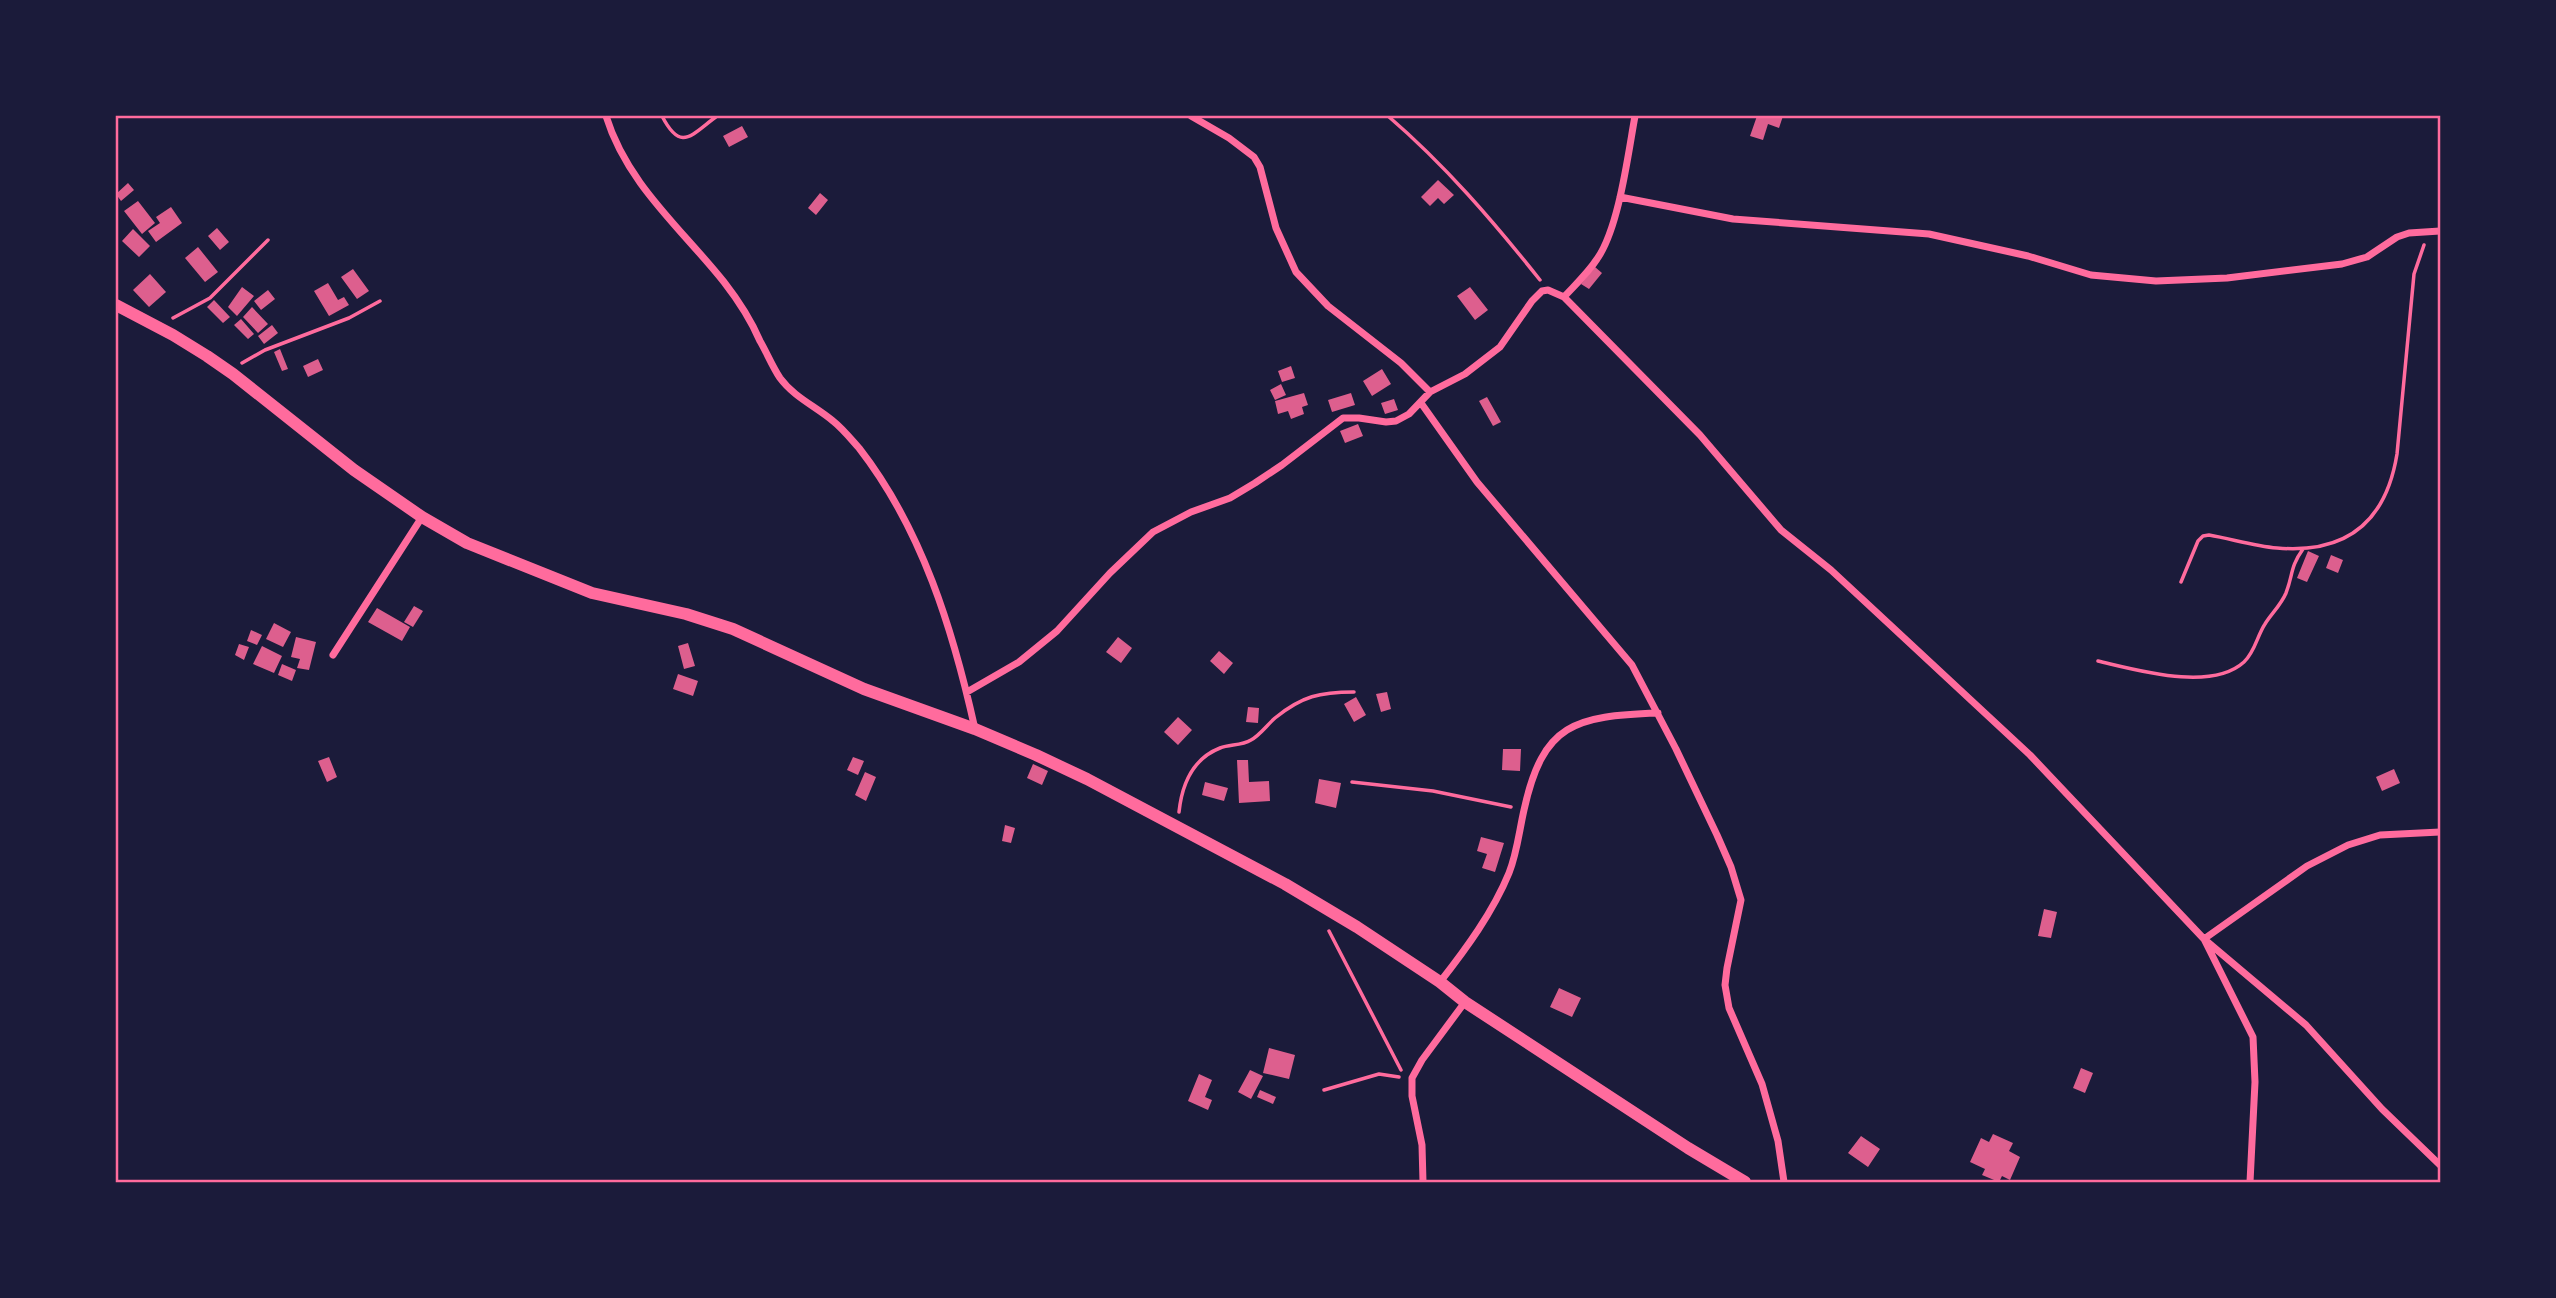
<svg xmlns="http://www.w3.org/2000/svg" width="2556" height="1298" viewBox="0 0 2556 1298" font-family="'Public Sans',sans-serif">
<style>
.building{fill:#dd5f8e}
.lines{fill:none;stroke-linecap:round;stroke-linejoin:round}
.path{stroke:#ff6b9d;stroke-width:3.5}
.minor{stroke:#ff6b9d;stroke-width:7}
.tertiary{stroke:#ff6b9d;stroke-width:12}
.neatline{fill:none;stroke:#ff6b9d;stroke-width:2.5}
</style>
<rect width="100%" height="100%" fill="#1b1b3a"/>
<path class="building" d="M1757,116H1783L1779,128L1768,124L1763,140L1750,136Z
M742,126L748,137L729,147L723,136Z
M1438,180L1454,195L1444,204L1438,198L1430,206L1421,197Z
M128,183L134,190L121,201L116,194Z
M820,193L828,200L816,215L808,208Z
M138,201L155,223L142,234L124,211Z
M171,207L182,223L156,242L148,231L160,223L156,217Z
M217,228L229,242L220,250L208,236Z
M133,229L150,246L139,257L122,241Z
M198,247L218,272L205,282L185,258Z
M1595,267L1602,273L1589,289L1581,284Z
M353,269L369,291L357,299L341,277Z
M150,274L166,292L149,307L133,290Z
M328,283L338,300L344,297L349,305L329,316L314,291Z
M242,287L254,296L237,316L228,307Z
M1470,287L1488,310L1475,320L1457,296Z
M268,290L275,299L261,310L254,301Z
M214,300L230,317L223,323L207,307Z
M252,307L268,324L258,333L243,317Z
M241,319L254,334L248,339L234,325Z
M272,325L278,333L264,344L258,336Z
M280,349L288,369L282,371L274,352Z
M318,359L323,370L308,377L303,366Z
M1291,366L1295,378L1282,382L1278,371Z
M1382,369L1391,384L1372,396L1363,381Z
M1281,384L1286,395L1275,400L1270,390Z
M1304,393L1308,405L1302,407L1304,414L1291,419L1288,411L1278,414L1275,401Z
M1351,393L1355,405L1332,412L1328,400Z
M1487,397L1501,422L1493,426L1479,401Z
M1394,399L1398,410L1385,414L1381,403Z
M1358,424L1363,436L1345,443L1340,431Z
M2308,551L2319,556L2307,582L2297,578Z
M2331,555L2343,560L2338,573L2326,568Z
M414,606L423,611L413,627L404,622Z
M377,608L410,627L402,641L368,622Z
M274,623L291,632L283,647L266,639Z
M251,630L262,635L257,645L247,641Z
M296,637L316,642L309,670L297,668L300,659L291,657Z
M1118,637L1132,648L1121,663L1106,652Z
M688,643L695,666L684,669L678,646Z
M239,644L249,647L244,660L235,655Z
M262,646L282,656L274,673L253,664Z
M1219,651L1233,663L1224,674L1210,661Z
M282,664L296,670L292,681L278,675Z
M678,674L698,681L693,696L673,689Z
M1387,692L1391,709L1381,712L1376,694Z
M1356,697L1366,715L1354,722L1344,704Z
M1248,707L1259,708L1258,723L1246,722Z
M1178,717L1192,730L1178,745L1164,732Z
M1503,749H1521L1520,771L1502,770Z
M329,757L337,777L327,782L318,761Z
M853,757L864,761L858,775L847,770Z
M1237,760H1248L1249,782L1269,781L1270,801L1239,803Z
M1033,764L1048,771L1042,785L1027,778Z
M2394,769L2400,783L2382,791L2376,777Z
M865,772L876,777L866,801L855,795Z
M1319,779L1341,783L1336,808L1315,803Z
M1205,782L1228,788L1224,801L1202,795Z
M1005,825L1015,828L1011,843L1002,841Z
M1481,837L1504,843L1495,872L1482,868L1487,854L1477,851Z
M2044,909L2057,912L2051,938L2038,936Z
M1559,988L1581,998L1572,1017L1550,1007Z
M1269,1048L1295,1055L1289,1079L1263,1073Z
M2081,1068L2093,1073L2085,1093L2073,1088Z
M1250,1070L1263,1076L1251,1099L1238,1092Z
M1199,1074L1212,1080L1205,1097L1212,1100L1208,1110L1188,1101Z
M1260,1090L1276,1097L1273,1104L1257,1097Z
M1993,1134L2013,1143L2009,1151L2020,1157L2010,1180L2002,1176L1999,1182L1982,1175L1985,1169L1970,1162L1981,1138L1989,1142Z
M1861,1136L1880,1149L1868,1167L1848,1153Z"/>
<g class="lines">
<path class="path" d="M662,116C681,153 691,135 717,116
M1388,116C1445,165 1493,221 1540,280
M173,318L210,298L268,240
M242,363L265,350L349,318L380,301
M2181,582L2198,541L2203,536L2209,535C2232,539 2254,546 2277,548C2347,554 2386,522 2397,454L2414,274L2424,245
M2098,661C2137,670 2211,692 2244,662C2255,652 2257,636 2265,624C2271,614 2281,605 2286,593C2293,575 2290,567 2303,549
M1352,782L1433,791L1511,807
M1179,812C1182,784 1192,759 1220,748C1230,744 1241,746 1251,740C1260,735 1267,725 1275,718C1302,696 1320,692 1354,692
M1329,931L1401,1070
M1324,1090L1379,1074L1399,1077"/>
<path class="minor" d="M606,116C627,184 681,228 724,282C738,300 751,320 760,341C767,353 772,366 780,378C794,397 815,406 833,421C842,428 851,439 859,448C922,529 953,630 975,729
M1191,116L1229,138L1254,157L1260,167L1276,228L1296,272L1328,306L1401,363L1430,392
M1620,197L1733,219L1929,234L2028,256L2091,275L2156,281L2227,278L2342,264L2367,257L2397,237L2409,233L2440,231
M1564,297L1700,435L1781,530L1831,570L2030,755L2204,939L2253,1037L2255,1082L2250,1182
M1421,403L1477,482L1632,665L1676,749L1717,835L1731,867L1741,900L1727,968L1725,985L1729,1008L1762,1084L1778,1141L1784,1182
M333,655L422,517
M967,692L1019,662L1057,631L1110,573L1153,532L1191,512L1230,498L1255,483L1282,465L1343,418H1359L1386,422L1396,421L1409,414L1430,392L1465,374L1500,347L1532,301L1542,291L1548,290L1564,297C1575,285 1588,273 1597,259C1619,228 1628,154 1635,116
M2440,832L2380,835L2348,845L2307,866L2204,939L2306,1025L2382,1109L2440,1165
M1440,982C1466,949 1493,912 1509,873C1517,853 1519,832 1524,810C1543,723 1575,716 1658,713
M1423,1182L1422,1145L1412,1096V1078L1422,1060L1465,1002"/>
<path class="tertiary" d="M116,305L173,335L207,356L233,374L354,470L422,517L467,543L592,593L686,614L733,629L864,689L975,729L1036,755L1087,779L1285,884L1357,927L1440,982L1465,1002L1688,1148L1745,1182"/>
</g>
<rect width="2556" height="1298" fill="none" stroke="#1b1b3a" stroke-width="234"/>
<rect x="117" y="117" width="2322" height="1064" class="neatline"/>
</svg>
